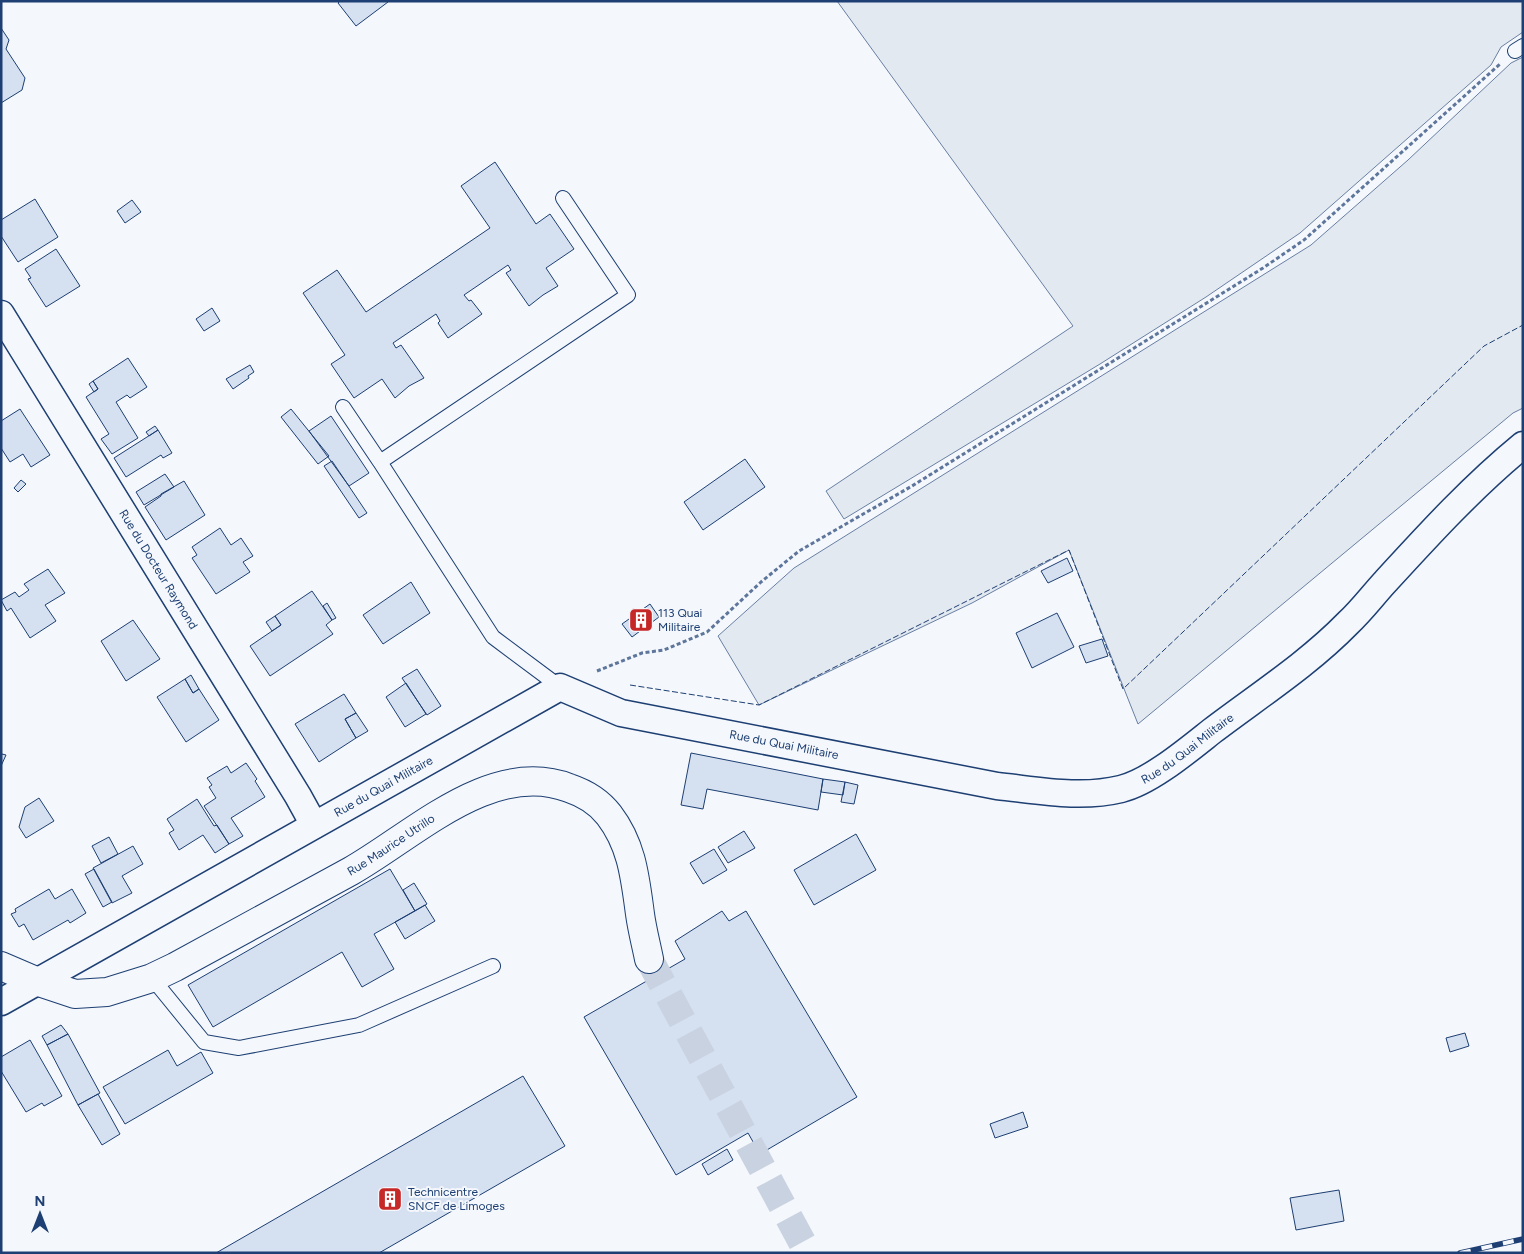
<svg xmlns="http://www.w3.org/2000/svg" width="1524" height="1254" viewBox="0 0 1524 1254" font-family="Figtree,sans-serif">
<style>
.green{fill:#e3e9f0;stroke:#687fa3}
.building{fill:#d5e0f0;stroke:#1d3f73}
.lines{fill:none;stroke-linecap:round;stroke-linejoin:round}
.tertiary-tunnel{stroke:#c9d2e0;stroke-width:28;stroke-dasharray:28 14;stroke-linecap:butt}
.service-casing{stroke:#1d3f73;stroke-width:16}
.minor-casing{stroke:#1d3f73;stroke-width:29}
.tertiary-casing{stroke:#1d3f73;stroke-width:30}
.path{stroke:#5e769c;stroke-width:3;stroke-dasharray:4 2.5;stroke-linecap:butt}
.service{stroke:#f4f7fb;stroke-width:14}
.minor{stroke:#f4f7fb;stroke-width:26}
.tertiary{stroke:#f4f7fb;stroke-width:28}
.rail-casing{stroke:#1d3f73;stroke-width:5.5}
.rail{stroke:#f4f7fb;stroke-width:4;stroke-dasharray:11;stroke-linecap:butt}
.fence{stroke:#1d3f73;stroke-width:1;stroke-dasharray:6 2.5;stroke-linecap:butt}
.labels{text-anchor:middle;stroke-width:4;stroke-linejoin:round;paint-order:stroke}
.street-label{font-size:12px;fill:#1d3f73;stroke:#f4f7fb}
.poi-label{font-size:12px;fill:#1d3f73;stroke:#f4f7fb;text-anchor:start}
</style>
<rect width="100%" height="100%" fill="#f4f7fb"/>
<path class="green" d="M837,1H1523V32L1501,47L1491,65L1300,233L1206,297L1100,364L844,519L826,491L1073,326Z
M1523,57V408L1513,413L1138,724L1069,550L972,603L759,705L718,636L794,568L1311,245L1408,160L1511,63Z"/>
<path class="building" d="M340,1H387L388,2L356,26L338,3Z
M1,28L9,40L6,49L25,78L22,90L1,103Z
M495,162L536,224L550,214L574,249L546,268L558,286L543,295L529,306L506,273L511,270L508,265L464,295L469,301L471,300L482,314L448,338L438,323L440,321L436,314L393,343L396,348L401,345L424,378L409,386L395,398L382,379L354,398L331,364L345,355L303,293L337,270L366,312L490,228L461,186Z
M35,199L58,237L18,262L1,236V220Z
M132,200L141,212L125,223L117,211Z
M56,249L80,286L46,307L28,279L31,278L25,269Z
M212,308L220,321L204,331L196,319Z
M128,358L147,387L130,398L127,395L116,402L138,438L112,454L101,439L109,434L86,397L98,389L93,381Z
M250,365L254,372L248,376L249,378L233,389L226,379Z
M93,381L98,389L94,392L89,384Z
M20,409L50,455L31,467L23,454L10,462L1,448V421Z
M291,409L329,456L318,464L281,417Z
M331,416L369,473L349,486L309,431Z
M155,426L158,430L149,436L146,432Z
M158,430L172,453L163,458L161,455L126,477L114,458Z
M745,459L765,487L703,530L684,502Z
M332,461L367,513L359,518L324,466Z
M165,474L174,487L144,505L136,492Z
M21,480L26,484L18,492L14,488Z
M184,481L205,515L166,540L145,507L161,496V494Z
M220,528L231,545L241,538L253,556L243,562L250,572L216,594L192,558L197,555L192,547Z
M1067,558L1073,571L1048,583L1041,571Z
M48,569L65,593L45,605L56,621L30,638L11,608L7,611L1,600L15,592L19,597L29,590L24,584Z
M411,582L430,613L383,644L363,615Z
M312,591L332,620L326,625L333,634L270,676L250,646L281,625L275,616Z
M327,603L336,618L332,620L323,606Z
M650,604L659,617L632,637L622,624Z
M1057,613L1074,647L1032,668L1016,633Z
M275,616L281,625L272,631L266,622Z
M133,620L160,659L126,681L101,641Z
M1102,639L1108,656L1086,663L1079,646Z
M417,669L441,706L427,715L402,678Z
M191,675L199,689L193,693L185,679Z
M185,679L193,693L199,689L219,720L186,742L157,697Z
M406,683L426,714L405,727L386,697Z
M344,694L356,713L345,719L356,738L319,762L295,724Z
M356,713L368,731L356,738L345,719Z
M691,753L823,779L818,810L707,789L703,809L681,805Z
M2,754L6,755L1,766V756Z
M246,763L257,779L255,781L265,797L231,818L243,836L229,844L204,806L216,798L209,787L212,785L207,778L227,766L231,773Z
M823,779L845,782L843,795L821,792Z
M845,782L858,785L854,804L841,802Z
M39,798L54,821L26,838L19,827L25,807Z
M197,799L214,826L217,825L229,844L215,853L203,835L179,850L169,833L174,830L167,819Z
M744,831L755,848L728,863L718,847Z
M856,834L876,870L814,905L794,870Z
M109,837L118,854L101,863L92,846Z
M133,846L143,864L122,876L132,893L112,903L93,868Z
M714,849L727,870L703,884L690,863Z
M94,869L112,902L103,907L85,874Z
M390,869L415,911L374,934L394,969L362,987L342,952L213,1027L188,985Z
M414,883L427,904L415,911L403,890Z
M49,889L55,899L72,889L86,913L70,923L68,920L33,940L24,924L19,927L11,914L16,912L15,909Z
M425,905L435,921L405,939L395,922Z
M722,911L729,921L746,911L857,1097L760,1154L748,1133L676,1175L584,1017L685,959L675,941Z
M61,1025L68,1034L47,1045L42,1036Z
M1465,1033L1469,1046L1450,1052L1446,1038Z
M68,1034L100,1093L78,1105L47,1045Z
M30,1040L62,1096L44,1106L42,1103L26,1112L1,1071V1057Z
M168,1050L177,1066L201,1052L213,1073L125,1124L103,1087Z
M523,1076L565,1146L379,1253H216Z
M98,1094L120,1134L102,1145L78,1105Z
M1023,1112L1028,1127L995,1138L990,1124Z
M727,1149L733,1160L708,1175L702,1164Z
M1339,1190L1344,1221L1296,1230L1290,1198Z"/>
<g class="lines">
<path class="tertiary-tunnel" d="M649,959L808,1253"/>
<defs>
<path id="service" d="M1515,51L1523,46
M343,407L380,462
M560,687L493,637L380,462L628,295L563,198
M152,978L204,1042L239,1048L359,1025L493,966"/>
<g id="minor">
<path id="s1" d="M1,314L298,796L314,825"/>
<path id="s2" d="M1,1002L560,687L621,713L997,786C1037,790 1080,799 1121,789C1150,782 1188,750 1212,731C1258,696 1308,664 1348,623C1362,610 1373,595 1386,581C1430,533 1473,486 1523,445"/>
</g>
<g id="tertiary">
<path id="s3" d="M1,966L36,981L75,994L107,992L152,978L175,967C234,935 293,903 351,871C413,836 492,758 569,788C584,793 599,802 609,815C632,845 635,877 640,914C642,929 646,944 649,959"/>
</g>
</defs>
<use href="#service" class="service-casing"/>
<use href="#minor" class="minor-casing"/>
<use href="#tertiary" class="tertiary-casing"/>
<path class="path" d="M597,671L642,653L664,650L707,632L761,582L799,551L912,486L1263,268L1304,240L1500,64"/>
<use href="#service" class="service"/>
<use href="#minor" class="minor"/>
<use href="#tertiary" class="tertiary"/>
<defs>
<path id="rail" d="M1460,1253L1523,1239"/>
</defs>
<use href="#rail" class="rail-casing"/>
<use href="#rail" class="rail"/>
<path class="fence" d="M630,685L759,705L1069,550L1123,689L1484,346L1523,325"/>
</g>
<defs>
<symbol id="building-square" viewBox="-11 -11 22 22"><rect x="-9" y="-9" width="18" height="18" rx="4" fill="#c62828" stroke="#f4f7fb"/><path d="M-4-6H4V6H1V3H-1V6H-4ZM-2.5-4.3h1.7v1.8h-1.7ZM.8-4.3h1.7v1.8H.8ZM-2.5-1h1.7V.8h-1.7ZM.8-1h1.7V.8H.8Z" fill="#fff"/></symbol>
</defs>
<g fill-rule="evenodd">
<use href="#building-square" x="627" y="606" width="28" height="28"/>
<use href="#building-square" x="376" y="1185" width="28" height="28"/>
</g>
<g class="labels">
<g class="street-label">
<text dy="4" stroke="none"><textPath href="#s1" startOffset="300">Rue du Docteur Raymond</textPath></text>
<text dy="4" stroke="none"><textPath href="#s2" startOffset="874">Rue du Quai Militaire</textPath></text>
<text dy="4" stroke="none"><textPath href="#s2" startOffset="1294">Rue du Quai Militaire</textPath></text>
<text dy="4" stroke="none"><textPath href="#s2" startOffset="439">Rue du Quai Militaire</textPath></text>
<text dy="4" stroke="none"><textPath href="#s3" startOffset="432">Rue Maurice Utrillo</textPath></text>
</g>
<g class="poi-label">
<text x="658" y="617">113 Quai<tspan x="658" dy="14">Militaire</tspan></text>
<text x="408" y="1196">Technicentre<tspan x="408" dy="14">SNCF de Limoges</tspan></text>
</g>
</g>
<rect width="1524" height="1254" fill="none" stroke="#1d3f73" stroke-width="5"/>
<g transform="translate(40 1214)" stroke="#f4f7fb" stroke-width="4" paint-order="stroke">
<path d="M0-4L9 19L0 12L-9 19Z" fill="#1d3f73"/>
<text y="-8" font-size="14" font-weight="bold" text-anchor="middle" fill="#1d3f73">N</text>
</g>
</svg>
